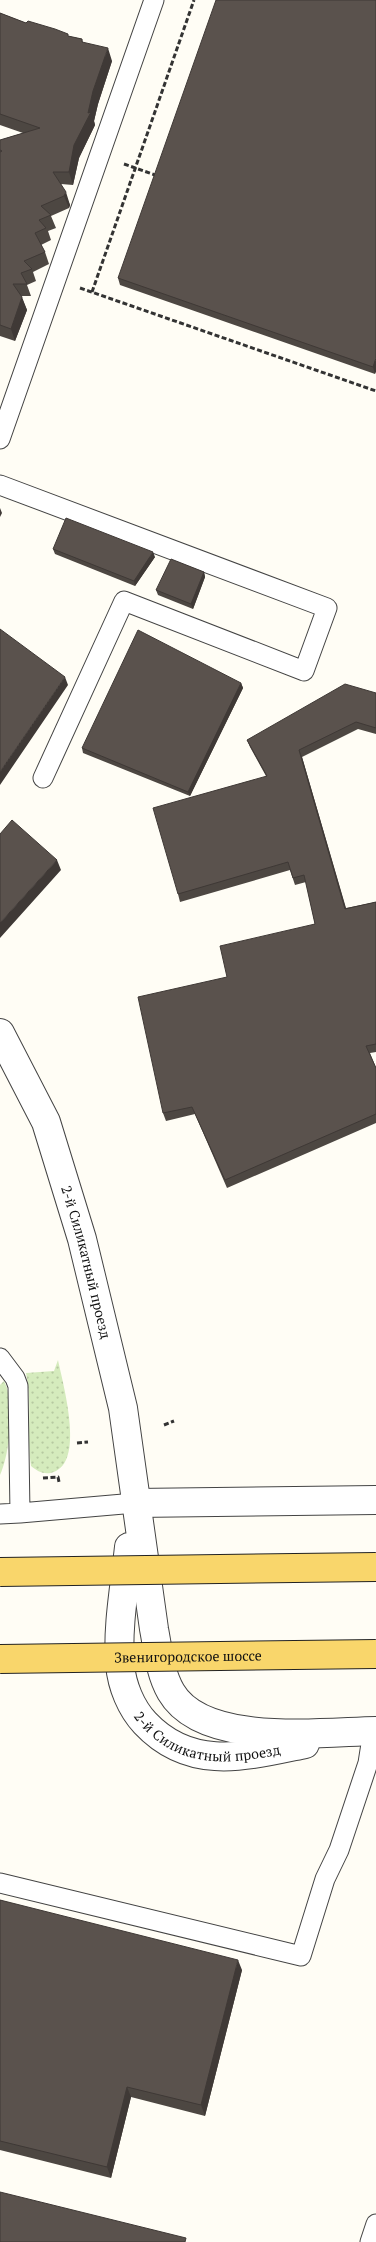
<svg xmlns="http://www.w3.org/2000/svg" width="376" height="2242" viewBox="0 0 376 2242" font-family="'PT Serif',serif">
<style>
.grass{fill:url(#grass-dots)}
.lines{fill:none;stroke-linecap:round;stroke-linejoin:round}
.service-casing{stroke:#444;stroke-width:21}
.tertiary-casing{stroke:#444;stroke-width:30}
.path{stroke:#333;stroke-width:3;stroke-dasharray:5 2.5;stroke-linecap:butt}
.service{stroke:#fff;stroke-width:19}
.tertiary{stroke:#fff;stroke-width:28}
.primary-bridge-casing{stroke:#222;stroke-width:30;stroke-linecap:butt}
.primary-bridge{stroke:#f9d66b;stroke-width:28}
.wall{fill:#4d4742}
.shaded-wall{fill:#3f3936}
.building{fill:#5a524d;stroke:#3f3936}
.labels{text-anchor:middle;stroke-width:5;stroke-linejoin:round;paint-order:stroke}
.street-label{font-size:14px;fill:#111;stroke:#fff}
</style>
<defs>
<pattern id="grass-dots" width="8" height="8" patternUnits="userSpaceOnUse" patternTransform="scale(1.25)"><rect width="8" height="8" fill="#d5ebbd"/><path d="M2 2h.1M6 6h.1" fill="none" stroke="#b6c8a1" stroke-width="1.8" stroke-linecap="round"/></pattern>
</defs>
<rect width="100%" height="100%" fill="#fffdf5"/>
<path class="grass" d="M58,1360C63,1384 84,1458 56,1471C46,1476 38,1472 31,1466C26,1435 33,1404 26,1373L54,1371Z
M4,1381C15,1402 10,1454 0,1475V1385Z"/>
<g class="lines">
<defs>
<path id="service" d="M0,439L154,0
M0,485L327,608L304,671L124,601L43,778
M0,1358L15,1378L18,1386L20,1513L135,1503
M0,1514L20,1513
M0,1883L301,1956L325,1879L339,1850L368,1763L373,1731
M370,2242L376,2224"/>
<g id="tertiary">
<path id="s1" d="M0,1033L46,1122L82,1239L123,1408L154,1629C158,1650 160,1673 171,1692C203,1747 320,1732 376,1731"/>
<path d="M135,1503L376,1500"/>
<path id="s2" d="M129,1547C125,1585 117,1626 120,1665C122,1686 131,1708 145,1723C191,1772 247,1756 305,1744"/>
</g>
</defs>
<use href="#service" class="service-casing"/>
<use href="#tertiary" class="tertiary-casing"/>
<path class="path" d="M124,164L158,176
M80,288L376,391
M92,292L194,0
M164,1425L174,1421
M77,1443L88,1442
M43,1478L58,1477L59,1482"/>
<use href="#service" class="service"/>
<use href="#tertiary" class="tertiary"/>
<defs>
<g id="primary-bridge">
<path d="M0,1572L376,1567"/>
<path id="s3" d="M0,1659L376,1654"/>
</g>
</defs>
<use href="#primary-bridge" class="primary-bridge-casing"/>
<use href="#primary-bridge" class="primary-bridge"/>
</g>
<path class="wall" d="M376,0L375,374L120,285L118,278Z
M0,13L26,23L68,36L82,39L83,43L112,61L98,104L94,121L95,125L79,158L73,185L61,184L70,205L69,208L51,216L56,228L48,231L51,240L41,245L45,252L49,264L33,272L36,281L27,285L31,296H21L27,310L15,341L0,336V140L23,133L0,125Z
M53,549L155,557L135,586L55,554Z
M204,572L205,577L193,609L158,595L156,590Z
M241,683L243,688L190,796L83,753L82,748Z
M376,693V734L358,729L302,757L346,908L376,902V1052L370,1053L376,1068V1123L227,1188L195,1114L166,1121L163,1113L227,977L315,924L306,882L295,885L290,870L180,902L178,894L266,776L250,747L247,740Z
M0,1900L242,1970L205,2116L131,2097L111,2178L0,2150Z"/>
<path class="shaded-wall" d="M108,48L112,61L98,104L94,121L95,125L79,158L73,185L69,172L74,145L88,113L93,91Z
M66,192L70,205L69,208L64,196Z
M22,297L27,310L15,341L11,329Z
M376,358V372L375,374L373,367Z
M0,508L2,513L0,517Z
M153,552L155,557L135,586L134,581Z
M204,572L205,577L193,609L191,604Z
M65,677L68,685L0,785V772Z
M241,683L243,688L190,796L188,792Z
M299,750L302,757L348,916L345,909Z
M57,860L61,870L0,938V923Z
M238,1960L242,1970L205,2116L201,2105Z
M127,2087L131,2097L111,2178L107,2167Z"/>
<path class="building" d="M216,0H376V358L373,367L118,278Z
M0,13L26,23L28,21L55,29L68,34V36L82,39V42L108,48L93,91L88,113L91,112L74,145L69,172H53L66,192L64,196L41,206L51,215L39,220L46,228L35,233L45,252L24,261L32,269L21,273L27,284H13L22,297L11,329L0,325V152L2,151L0,150V140L40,128L0,114Z
M66,518L153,552L134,581L53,549Z
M171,559L204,572L191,604L156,590Z
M0,629L65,677L0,772Z
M138,630L241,683L188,792L82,748Z
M345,684L376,693V728L356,722L299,750L345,909L376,902V1044L366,1046L376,1068V1114L225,1180L192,1107L163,1113L138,997L227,977L220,946L315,924L304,875L293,878L288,862L178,894L153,808L267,776L247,740Z
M12,820L57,860L0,923V834Z
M0,1900L238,1960L201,2105L127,2087L107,2167L0,2141Z
M0,2192L186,2238L185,2242H0Z"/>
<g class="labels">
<g class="street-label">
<text dy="5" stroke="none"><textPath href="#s1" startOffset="246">2-й Силикатный проезд</textPath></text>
<text dy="5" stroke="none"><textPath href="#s3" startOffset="188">Звенигородское шоссе</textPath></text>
<text dy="5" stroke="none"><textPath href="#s2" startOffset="249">2-й Силикатный проезд</textPath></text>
</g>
</g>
</svg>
